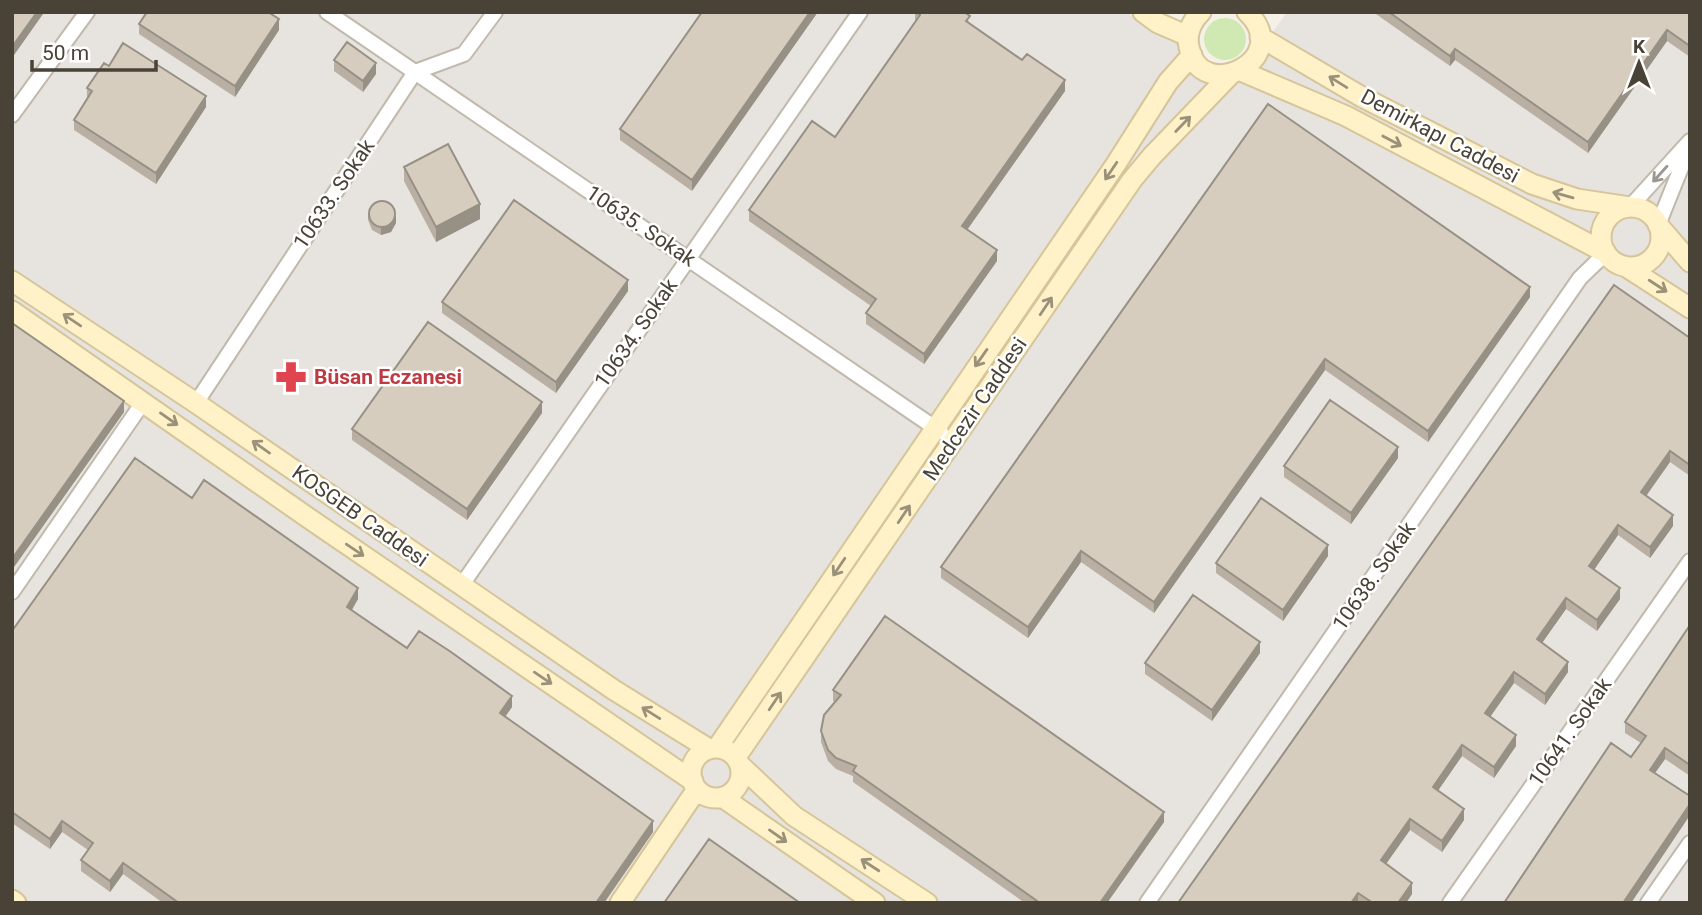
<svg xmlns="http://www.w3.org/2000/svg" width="1702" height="915" viewBox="0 0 1702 915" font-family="Roboto,sans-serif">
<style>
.industrial{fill:#e7e3de}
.green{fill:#d0e9b2}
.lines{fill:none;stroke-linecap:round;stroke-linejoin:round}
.street-casing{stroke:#c0b9ac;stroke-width:18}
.secondary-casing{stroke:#d5c599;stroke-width:23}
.street{stroke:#fff;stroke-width:14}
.secondary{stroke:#fff2c9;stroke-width:19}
.wall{fill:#b9b0a3}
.shaded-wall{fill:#969085}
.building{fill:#d7cdbe;stroke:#969085;stroke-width:2}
.oneway{stroke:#9b9179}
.oneway2{stroke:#9b9791}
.labels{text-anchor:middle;stroke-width:5;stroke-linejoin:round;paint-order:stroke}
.street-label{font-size:21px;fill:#494237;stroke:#fff}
.health-label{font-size:21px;font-weight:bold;fill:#be3a42;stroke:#fff;text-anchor:start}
</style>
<rect width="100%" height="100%" fill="#f5f1e9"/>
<path class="industrial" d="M12,12H1126L1239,80L1287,12H1690V903H12Z"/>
<path class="green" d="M1204 39a21 21 0 1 1 42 0a21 21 0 1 1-42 0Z"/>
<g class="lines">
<defs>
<path id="street" d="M327,12L941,432
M12,115L87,12
M1630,207L1690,141
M1658,225L1689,148
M196,403L415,72L464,54L495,12
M461,586L860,12
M12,592L144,401
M1147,903L1580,278L1606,253
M1450,903L1690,561
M1648,903L1690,843"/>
<path id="secondary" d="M1143,12L1158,23L1188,36
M1201,12C1192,21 1186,33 1189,47C1200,106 1296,59 1247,12
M1260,37L1362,97L1532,184L1577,199L1630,207
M1241,71L1346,116L1606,253
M1601 237a30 30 0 1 1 60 0a30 30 0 1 1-60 0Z
M1658,225L1690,262
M1625,266L1690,308
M12,281L196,403L614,690L709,749
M12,311L307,517L693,781
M717,748L1116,164L1168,82L1192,55
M691 773a25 25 0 1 1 50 0a25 25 0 1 1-50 0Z
M736,757L1132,180L1152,156L1231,74
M740,765L794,816L927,903
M722,797L875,903
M12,900L16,903
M620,903L697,789"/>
</defs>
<use href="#street" class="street-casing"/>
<use href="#secondary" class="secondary-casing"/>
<use href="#street" class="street"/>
<use href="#secondary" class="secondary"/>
</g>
<path class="wall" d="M702,12L692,191L620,140V129Z
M915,12H964L970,24L1065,91L967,230L997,261L924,364L866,324V313L871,306L749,221V210L835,137L915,22Z
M1373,12H1690V57L1667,41L1588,153L1455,60L1450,66Z
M139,24L279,30L235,97L139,34Z
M334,60L376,74L363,92L334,71Z
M109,66L206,107L156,184L74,130V120L87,99V88Z
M1268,104L1530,297L1428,442L1325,370L1154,613L1081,562L1028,638L941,578V567Z
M404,167L480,219L436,242L404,181Z
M368,213L396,223L391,232L381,235L372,230L368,220Z
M628,291L556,393L442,313V302Z
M12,323L124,412L14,567L12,566Z
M1690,338V476L1670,462L1646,496L1673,526L1650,558L1618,535L1594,570L1620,599L1597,631L1566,609L1542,643L1568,672L1545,705L1514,683L1490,717L1516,746L1494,778L1462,756L1438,790L1464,820L1442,852L1410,830L1386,864L1412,894L1406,903H1178Z
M542,413L467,520L352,440V429Z
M1398,458L1351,524L1284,477V466Z
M192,498L358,599L352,610L407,648L512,707L505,717L653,832L604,903H163L123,874L110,892L81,871V860L88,850L62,832L50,849L12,823V631Z
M1328,556L1283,621L1216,573V563Z
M1690,625V776L1665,759L1655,773L1690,815L1631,903H1504L1631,757L1641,743L1625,733V722Z
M1260,653L1212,721L1145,674V663Z
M833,690L1164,822L1107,903H1025L853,782V776L836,769L828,761L821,742V731L835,702L833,701Z"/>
<path class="shaded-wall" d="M37,12H43V14L12,58V47Z
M810,12H818L692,191V180Z
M279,19V30L235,97V86Z
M1667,30V41L1588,153V142Z
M1455,49V60L1450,66V56Z
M376,63V74L363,92V81Z
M1065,80V91L962,237V226Z
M206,96V107L156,184V173Z
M480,204V219L436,242V227Z
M396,216V223L391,232L381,235V228Z
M997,250V261L924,364V354Z
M628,280V291L556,393V382Z
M1530,287V297L1428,442V431Z
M1325,359V370L1154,613V602Z
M124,401V412L14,567V556Z
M542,402V413L467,520V509Z
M1398,447V458L1351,524V513Z
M1670,451V462L1641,503V492Z
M1673,515V526L1650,558V547Z
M1618,525V535L1589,577V566Z
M1328,545V556L1283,621V610Z
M1081,551V562L1028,638V627Z
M358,588V599L347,618V607Z
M1620,588V599L1597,631V620Z
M1566,598V609L1537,650V639Z
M1260,642V653L1212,721V710Z
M1568,662V672L1545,705V694Z
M1514,672V683L1485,724V713Z
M512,696V707L500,724V713Z
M1516,735V746L1494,778V767Z
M1462,745V756L1433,798V787Z
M1665,748V759L1650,780V770Z
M1690,804V815L1631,903H1623Z
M1464,809V820L1442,852V841Z
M1164,812V822L1107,903H1100Z
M1410,819V830L1381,871V860Z
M62,821V832L50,849V839Z
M653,821V832L604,903H596Z
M123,863V874L110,892V881Z
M1412,883V894L1406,903H1398Z
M1358,893V903H1351Z"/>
<path class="building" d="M12,12H37L12,47Z
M147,12H268L279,19L235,86L139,24Z
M702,12H810L692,180L620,129Z
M916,12H964L970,16L966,21L1022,60L1027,54L1065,80L962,226L997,250L924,354L866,313L876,299L749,210L812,121L835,137L920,15Z
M1389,12H1690V46L1667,30L1588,142L1455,49L1450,56Z
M347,42L376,63L363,81L334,60Z
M123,43L206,96L156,173L74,120L92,91L87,88L104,63L109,66Z
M1268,104L1530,287L1428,431L1325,359L1154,602L1081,551L1028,627L941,567Z
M448,144L480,204L436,227L404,167Z
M514,200L628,280L556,382L442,302Z
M369 214a13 13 0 1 1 26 0a13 13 0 1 1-26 0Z
M1614,285L1690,338V465L1670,451L1641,492L1673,515L1650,547L1618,525L1589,566L1620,588L1597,620L1566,598L1537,639L1568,662L1545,694L1514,672L1485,713L1516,735L1494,767L1462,745L1433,787L1464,809L1442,841L1410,819L1381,860L1412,883L1398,903H1373L1358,893L1351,903H1178Z
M428,322L542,402L467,509L352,429Z
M12,323L124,401L14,556L12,555Z
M1330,400L1398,447L1351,513L1284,466Z
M135,458L192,498L204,480L358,588L347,607L407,648L419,631L451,652L512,696L500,713L653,821L596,903H179L123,863L110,881L81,860L93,843L62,821L50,839L12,812V631Z
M1261,498L1328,545L1283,610L1216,563Z
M1193,595L1260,642L1212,710L1145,663Z
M885,616L1164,812L1100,903H1040L853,771L856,766L836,758L828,750L821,731L824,715L841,695L833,690Z
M1690,625V765L1665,748L1650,770L1690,796V804L1623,903H1504L1611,743L1631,757L1646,736L1625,722Z
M709,839L800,903H664Z"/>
<defs><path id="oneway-shaft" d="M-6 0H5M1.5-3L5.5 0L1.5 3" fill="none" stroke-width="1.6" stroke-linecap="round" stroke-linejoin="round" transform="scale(1.75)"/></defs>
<g class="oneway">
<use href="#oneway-shaft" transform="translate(1338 82) rotate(-148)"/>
<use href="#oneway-shaft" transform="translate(1183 124) rotate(-46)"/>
<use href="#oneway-shaft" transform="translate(1392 141) rotate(28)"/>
<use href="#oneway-shaft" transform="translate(1111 171) rotate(124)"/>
<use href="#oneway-shaft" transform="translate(1563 195) rotate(-164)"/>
<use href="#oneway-shaft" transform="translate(1658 286) rotate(33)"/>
<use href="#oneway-shaft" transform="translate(1046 306) rotate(-56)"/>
<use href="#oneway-shaft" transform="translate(72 320) rotate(-146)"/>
<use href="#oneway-shaft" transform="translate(981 358) rotate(125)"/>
<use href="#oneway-shaft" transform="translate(169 419) rotate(35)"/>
<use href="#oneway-shaft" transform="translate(261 447) rotate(-145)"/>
<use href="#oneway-shaft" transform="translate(904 514) rotate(-56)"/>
<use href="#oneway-shaft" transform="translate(355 550) rotate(34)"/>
<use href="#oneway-shaft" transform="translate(839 567) rotate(124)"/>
<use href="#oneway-shaft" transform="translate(543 678) rotate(34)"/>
<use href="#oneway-shaft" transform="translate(775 701) rotate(-56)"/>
<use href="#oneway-shaft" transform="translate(651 713) rotate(-148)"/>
<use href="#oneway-shaft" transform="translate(778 836) rotate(35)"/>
<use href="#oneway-shaft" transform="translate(870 865) rotate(-147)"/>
</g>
<use class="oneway2" href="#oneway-shaft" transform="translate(1660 174) rotate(132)"/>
<defs>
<symbol id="pharmacy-bare" viewBox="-9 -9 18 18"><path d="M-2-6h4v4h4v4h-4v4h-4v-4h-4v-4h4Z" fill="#e0444e" stroke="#fff" stroke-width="2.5" paint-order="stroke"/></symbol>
</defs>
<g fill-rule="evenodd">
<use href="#pharmacy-bare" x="269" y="355" width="44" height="44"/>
</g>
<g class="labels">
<g class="street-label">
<text transform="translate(1440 136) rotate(28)" y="7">Demirkapı Caddesi</text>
<text transform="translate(334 194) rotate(-56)" y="7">10633. Sokak</text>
<text transform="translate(641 226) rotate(34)" y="7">10635. Sokak</text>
<text transform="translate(636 333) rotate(-55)" y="7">10634. Sokak</text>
<text transform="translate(975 409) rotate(-56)" y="7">Medcezir Caddesi</text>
<text transform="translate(360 516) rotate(35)" y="7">KOSGEB Caddesi</text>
<text transform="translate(1374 576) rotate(-55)" y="7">10638. Sokak</text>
<text transform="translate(1570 732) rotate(-55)" y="7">10641. Sokak</text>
</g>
<g class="health-label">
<text x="314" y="384">Büsan Eczanesi</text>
</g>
</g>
<rect width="1702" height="915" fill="none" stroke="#494237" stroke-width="28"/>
<g transform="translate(1639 63)" stroke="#ffffff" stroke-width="5" paint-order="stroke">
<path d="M0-5L12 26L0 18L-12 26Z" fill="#494237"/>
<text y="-10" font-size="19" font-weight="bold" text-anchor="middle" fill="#494237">K</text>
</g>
<path d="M32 60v10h124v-10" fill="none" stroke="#494237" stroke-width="3.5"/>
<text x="42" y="60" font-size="21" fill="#494237" stroke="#ffffff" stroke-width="5" paint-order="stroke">50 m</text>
</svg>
